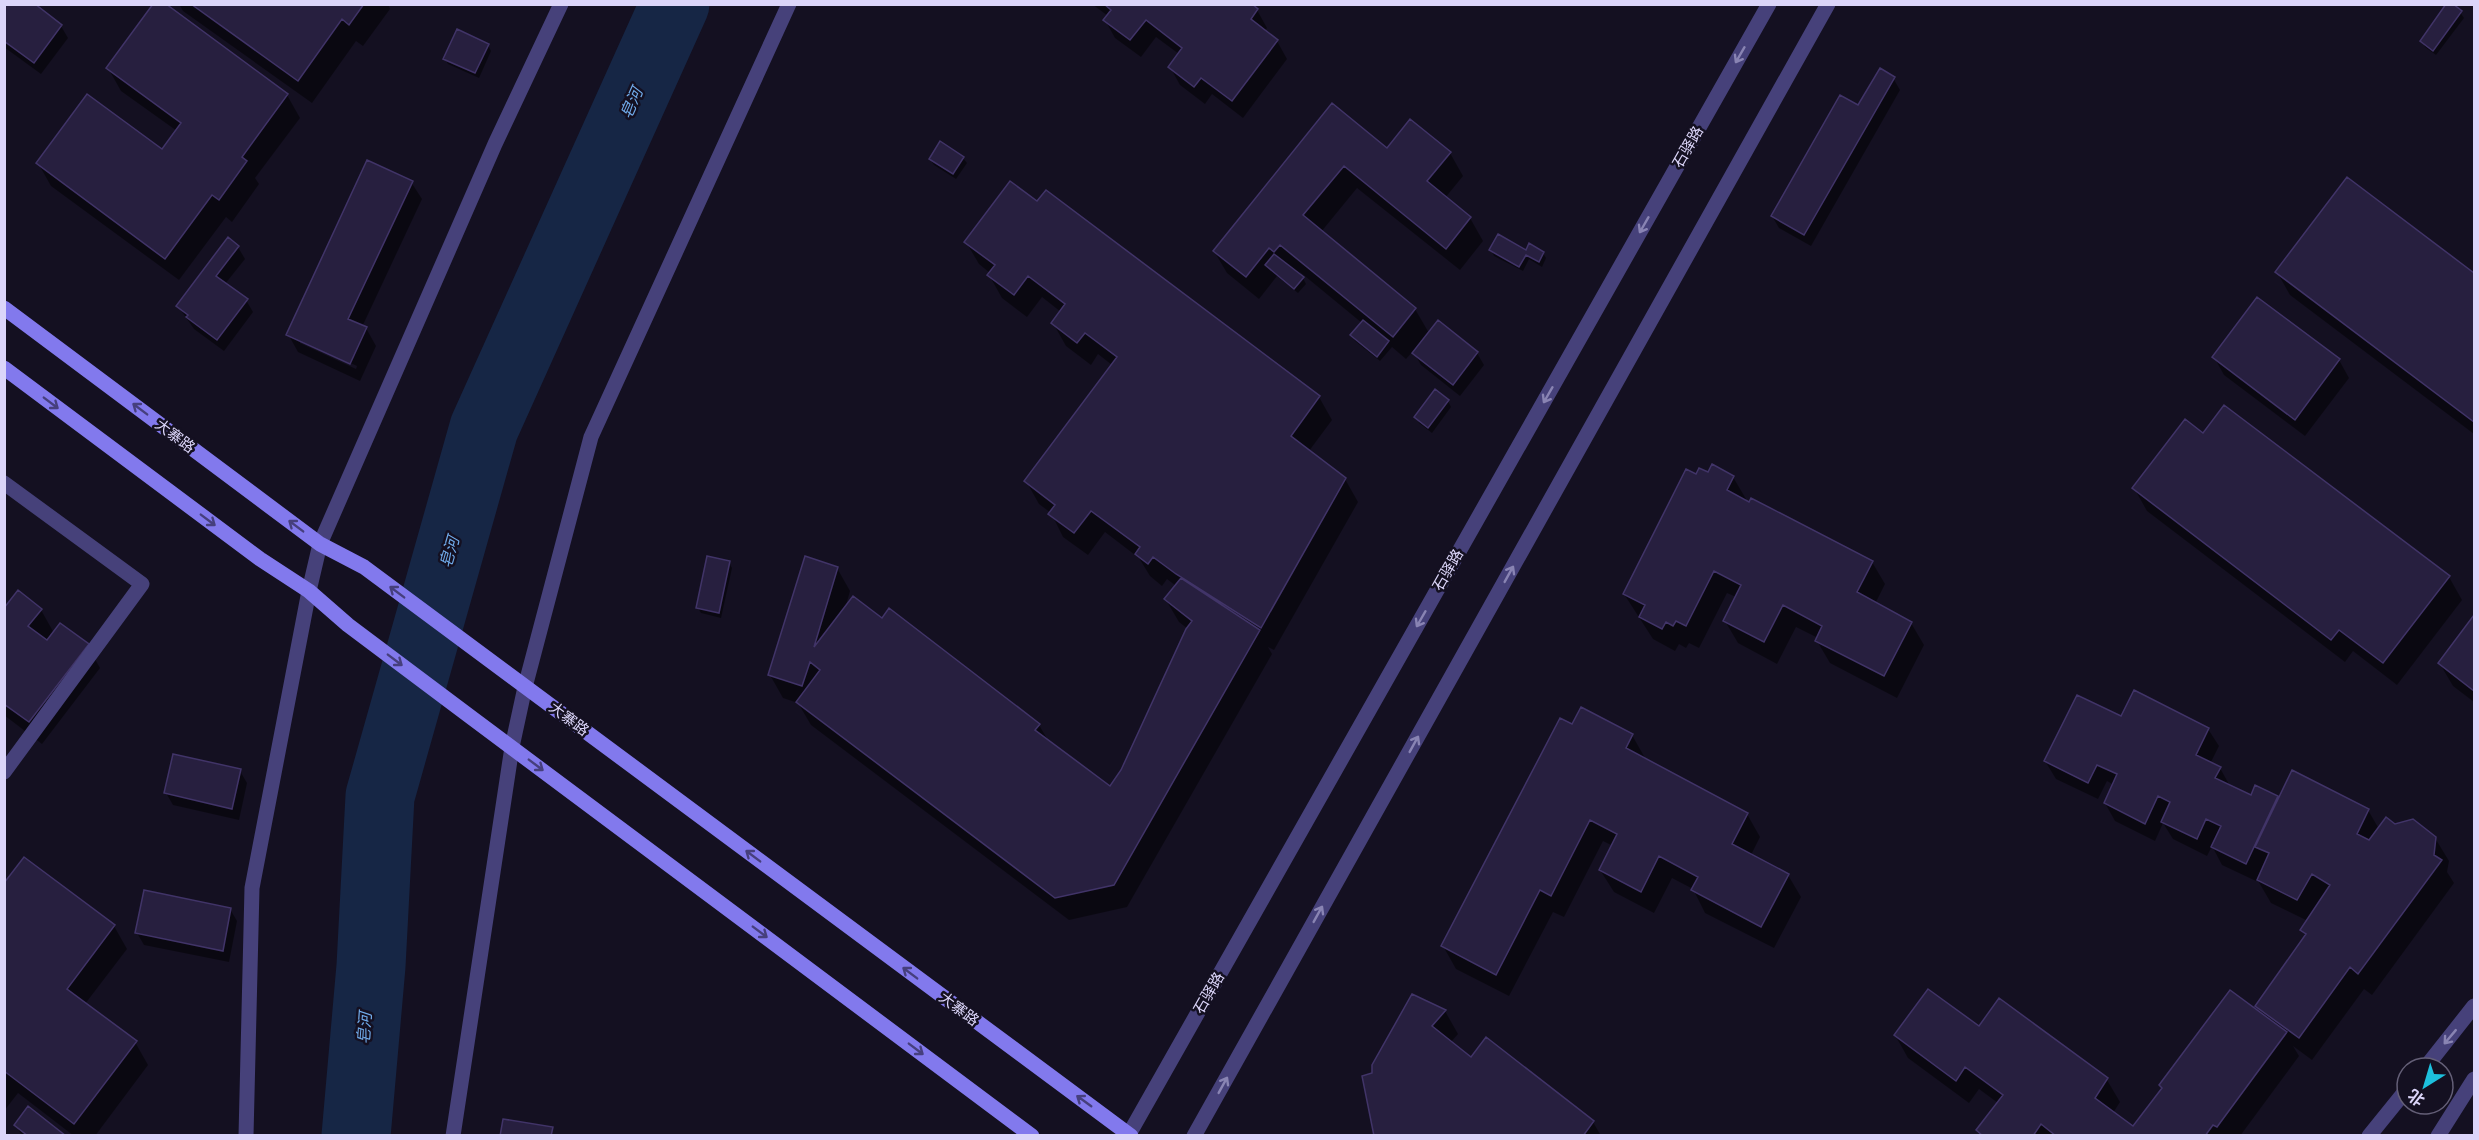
<svg xmlns="http://www.w3.org/2000/svg" width="2479" height="1140" viewBox="0 0 2479 1140" font-family="'DM Sans','Noto Sans SC',sans-serif">
<style>
.shadow{fill:#0007;fill-rule:evenodd}
.lines{fill:none;stroke-linecap:round;stroke-linejoin:round}
.river{stroke:#162645;stroke-width:69}
.building{fill:#271f3f;stroke:#413468;stroke-width:1.5}
.service{stroke:#46417a;stroke-width:15}
.minor{stroke:#46417a;stroke-width:15}
.tertiary{stroke:#46417a;stroke-width:15}
.secondary{stroke:#8279ed;stroke-width:15}
.oneway{stroke:#8984b3}
.oneway2{stroke:#463f7d}
.labels{text-anchor:middle;stroke-width:5;stroke-linejoin:round;paint-order:stroke}
.street-label{font-size:15px;fill:#dbd5f9;stroke:#141021}
.water-label{font-size:16px;font-style:italic;fill:#71acec;stroke:#141021}
</style>
<rect width="100%" height="100%" fill="#141021"/>
<path class="shadow" d="M4,4L61,26L68,38L41,74L4,47Z
M179,4H388L390,9L363,46L356,41L312,103L183,11Z
M1092,4H1249L1257,10L1267,28L1264,32L1277,41L1287,59L1243,118L1212,94L1205,104L1180,85L1170,67L1179,54L1156,37L1141,57L1115,38L1105,20L1108,16Z
M2460,12L2464,18L2436,55L2425,47L2422,41Z
M488,45L491,51L479,78L448,64L445,59Z
M108,68L287,95L300,118L255,178L259,184L232,222L226,217L179,280L51,186L38,163L163,151L177,131L121,91Z
M1893,78L1900,90L1811,246L1779,228L1772,216L1859,107Z
M1332,105L1387,150L1410,121L1450,153L1463,176L1445,198L1470,218L1483,241L1460,270L1357,188L1321,232L1415,309L1429,333L1477,353L1484,365L1460,396L1421,365L1413,351L1406,359L1392,347L1380,361L1355,341L1352,336L1362,323L1300,272L1306,284L1298,293L1277,276L1259,299L1227,273L1214,251Z
M963,158L967,163L956,179L934,165L930,159Z
M2347,179L2474,275V434L2290,295L2277,272Z
M411,182L422,199L362,327L366,328L376,346L360,381L298,352L288,334ZM300,340L357,366L356,369L300,343Z
M1046,192L1319,397L1332,420L1309,451L1345,479L1358,502L1274,650L1268,647L1272,654L1127,907L1069,920L811,725L798,703L783,698L770,675L837,568L850,591L845,609L883,620L1039,725L1049,742L1110,788L1123,771L1188,629L1179,622L1166,600L1176,586L1167,579L1162,586L1150,576L1139,558L1105,532L1088,555L1063,537L1051,513L1039,504L1026,481L1112,365L1098,354L1091,365L1066,346L1053,323L1061,312L1042,297L1027,317L1002,298L989,275L990,273L979,264L966,242L1038,203Z
M238,247L245,259L225,284L246,300L253,312L224,351L194,329L178,306Z
M1491,250L1543,253L1546,258L1542,267L1529,259L1523,271L1494,256Z
M2214,357L2339,360L2349,378L2305,436L2224,375Z
M1448,401L1451,407L1432,433L1419,423L1416,417Z
M2204,435L2449,577L2462,600L2397,685L2353,651L2345,662L2147,511L2134,488Z
M1708,474L1733,477L1746,499L1745,502L1872,562L1885,584L1875,604L1911,623L1924,645L1897,698L1830,663L1817,641L1818,638L1796,627L1777,664L1738,643L1725,621L1736,597L1727,593L1699,648L1689,643L1686,648L1679,644L1675,651L1653,639L1624,594L1697,476Z
M729,563L732,568L721,618L701,613L698,608Z
M4,610H41L54,633L87,645L100,668L42,744L4,715Z
M2474,618V702L2453,686L2440,664Z
M1582,709L1632,735L1645,758L1644,760L1747,814L1760,837L1751,855L1788,875L1801,897L1774,948L1705,913L1693,889L1672,878L1654,913L1614,892L1600,870L1613,846L1603,841L1564,917L1553,912L1509,996L1456,969L1443,946Z
M2122,718L2208,729L2219,746L2210,764L2220,768L2230,786L2252,797H2277L2279,801L2368,810L2379,829L2395,826L2435,838L2449,861L2447,872L2454,883L2372,995L2364,989L2312,1060L2293,1046L2299,1056L2240,1136H1981L1978,1130L1998,1103L1979,1089L1969,1103L1908,1058L1895,1035L1979,1028L2000,1000L2107,1080L2120,1102L2113,1113L2134,1128L2262,1015L2257,1006L2306,937L2302,930L2308,921L2271,903L2257,879L2256,881L2222,865L2212,846L2207,856L2173,839L2163,823L2155,841L2115,821L2105,803L2114,785L2107,781L2098,799L2056,779L2045,761Z
M240,771L247,783L239,820L173,805L166,793Z
M24,859L114,926L127,949L85,1004L135,1042L148,1065L95,1136H74L18,1093L4,1111V885Z
M230,909L237,921L229,962L144,945L137,933Z
M1412,996L1445,1011L1458,1034L1450,1043L1471,1059L1593,1122L1601,1136H1376L1374,1074Z
M16,1125L64,1136H22Z"/>
<g class="lines">
<path class="river" d="M356,1136L371,966L380,796L484,428L675,4"/>
</g>
<path class="building" d="M4,4H35L62,25L34,63L4,41Z
M153,4H166L288,94L242,157L247,161L219,200L212,195L165,259L36,163L87,94L162,149L181,123L106,68Z
M191,4H364L349,25L342,19L298,81Z
M1104,4H1252L1258,9L1251,19L1278,40L1232,101L1201,78L1194,87L1168,67L1182,48L1146,20L1130,40L1103,20L1111,10Z
M2446,4H2453L2462,11L2433,51L2420,41Z
M457,29L489,44L475,73L443,59Z
M1880,68L1895,77L1804,235L1771,216L1840,95L1858,105Z
M1332,103L1387,148L1410,119L1451,152L1427,181L1471,217L1446,249L1344,166L1303,215L1416,308L1393,337L1280,245L1274,252L1269,248L1246,277L1213,251Z
M940,141L964,157L953,174L929,159Z
M367,160L413,181L348,319L367,327L350,364L286,335Z
M2347,177L2474,273V422L2275,272Z
M1010,181L1037,201L1046,190L1320,396L1291,436L1346,478L1261,628L1176,574L1153,557L1148,564L1135,554L1140,547L1091,511L1074,533L1048,514L1055,505L1024,481L1117,357L1085,333L1077,343L1051,323L1065,304L1028,276L1014,295L987,275L995,265L964,242Z
M1498,234L1526,250L1529,243L1544,252L1539,262L1526,255L1519,267L1489,250Z
M228,237L239,246L216,276L248,299L217,340L186,317L188,315L176,306Z
M1274,254L1304,277L1294,289L1265,265Z
M2257,297L2340,359L2295,420L2212,357Z
M1363,320L1389,341L1377,357L1350,335Z
M1438,320L1478,352L1453,385L1412,353Z
M1435,389L1449,400L1428,428L1414,417Z
M2224,405L2450,576L2383,663L2339,630L2331,640L2132,488L2185,419L2203,433Z
M1712,464L1734,476L1727,490L1749,502L1751,498L1873,561L1857,592L1912,622L1884,676L1815,641L1822,626L1783,605L1764,642L1723,621L1741,585L1714,571L1686,626L1676,621L1673,626L1666,622L1662,629L1639,617L1645,605L1623,594L1686,469L1696,474L1699,468L1708,472Z
M707,556L730,561L719,613L696,608Z
M805,556L838,567L814,647L853,596L882,618L889,608L1040,724L1035,730L1110,786L1121,770L1186,629L1192,621L1164,599L1181,578L1260,630L1114,885L1055,898L796,702L820,670L810,662L802,686L768,675Z
M18,590L42,609L28,626L47,640L60,623L89,644L29,722L4,704V608Z
M2474,615V691L2438,663Z
M2134,690L2209,728L2196,755L2221,767L2215,778L2251,795L2255,785L2278,796L2246,864L2211,847L2221,826L2206,819L2197,839L2161,822L2170,802L2158,796L2145,824L2104,803L2117,774L2097,765L2088,783L2044,761L2077,695L2121,716Z
M1581,707L1633,734L1626,748L1748,813L1732,844L1789,874L1761,927L1691,890L1698,877L1659,856L1641,892L1599,870L1617,834L1590,820L1551,896L1540,890L1496,975L1441,946L1560,718L1572,724Z
M173,754L241,769L232,809L164,793Z
M2292,770L2369,809L2357,834L2369,840L2386,817L2395,824L2413,819L2436,837L2434,855L2442,860L2358,974L2350,967L2299,1038L2255,1006L2306,934L2300,930L2330,885L2312,874L2297,900L2257,880L2269,853L2255,847Z
M24,857L115,925L67,989L137,1041L74,1124L4,1071V883Z
M144,890L231,908L223,951L135,933Z
M1928,989L1979,1026L1999,998L2108,1078L2095,1098L2133,1126L2162,1088L2159,1085L2230,990L2287,1032L2217,1127L2213,1125L2205,1136H2056L2041,1124L2033,1136H1983L1976,1130L2003,1095L1965,1067L1956,1081L1894,1035Z
M1412,994L1446,1010L1432,1026L1471,1057L1486,1037L1594,1121L1583,1136H1374L1362,1076L1372,1073V1065Z
M28,1106L66,1136H28L14,1125Z
M503,1119L553,1127L551,1136H500Z"/>
<g class="lines">
<path class="service" d="M4,483L142,584L4,772"/>
<path class="minor" d="M246,1136L252,888L309,591L320,544L495,144L561,4
M453,1136L512,747L525,687L591,437L789,4"/>
<path class="tertiary" d="M2425,1068L2474,1006
M1128,1136L1769,4
M1194,1136L1828,4
M2369,1136L2407,1089
M2438,1136L2474,1079"/>
<path class="secondary" d="M4,308L320,544L364,567L1131,1136
M4,368L260,559L309,591L348,625L472,718L1032,1136"/>
</g>
<defs><path id="oneway-shaft" d="M-6 0H5M1.5-3L5.5 0L1.5 3" fill="none" stroke-width="1.6" stroke-linecap="round" stroke-linejoin="round" transform="scale(1.5)"/></defs>
<g class="oneway">
<use href="#oneway-shaft" transform="translate(1740 55) rotate(120)"/>
<use href="#oneway-shaft" transform="translate(1644 225) rotate(120)"/>
<use href="#oneway-shaft" transform="translate(1548 395) rotate(120)"/>
<use href="#oneway-shaft" transform="translate(1509 574) rotate(-61)"/>
<use href="#oneway-shaft" transform="translate(1421 619) rotate(120)"/>
<use href="#oneway-shaft" transform="translate(1414 744) rotate(-61)"/>
<use href="#oneway-shaft" transform="translate(1318 914) rotate(-61)"/>
<use href="#oneway-shaft" transform="translate(2450 1037) rotate(130)"/>
<use href="#oneway-shaft" transform="translate(1223 1085) rotate(-61)"/>
</g>
<g class="oneway2">
<use href="#oneway-shaft" transform="translate(51 403) rotate(37)"/>
<use href="#oneway-shaft" transform="translate(140 409) rotate(-143)"/>
<use href="#oneway-shaft" transform="translate(208 520) rotate(37)"/>
<use href="#oneway-shaft" transform="translate(296 526) rotate(-143)"/>
<use href="#oneway-shaft" transform="translate(397 592) rotate(-143)"/>
<use href="#oneway-shaft" transform="translate(395 660) rotate(37)"/>
<use href="#oneway-shaft" transform="translate(536 765) rotate(37)"/>
<use href="#oneway-shaft" transform="translate(753 856) rotate(-143)"/>
<use href="#oneway-shaft" transform="translate(760 932) rotate(37)"/>
<use href="#oneway-shaft" transform="translate(910 973) rotate(-143)"/>
<use href="#oneway-shaft" transform="translate(916 1049) rotate(37)"/>
<use href="#oneway-shaft" transform="translate(1084 1101) rotate(-144)"/>
</g>
<g class="labels">
<g class="street-label">
<text transform="translate(1688 147) rotate(-60)" y="5">石驿路</text>
<text transform="translate(175 436) rotate(37)" y="5">大寨路</text>
<text transform="translate(1448 570) rotate(-60)" y="5">石驿路</text>
<text transform="translate(569 719) rotate(37)" y="5">大寨路</text>
<text transform="translate(1209 993) rotate(-60)" y="5">石驿路</text>
<text transform="translate(959 1009) rotate(37)" y="5">大寨路</text>
</g>
<g class="water-label">
<text transform="translate(631 103) rotate(-66)" y="6">皂河</text>
<text transform="translate(449 552) rotate(-74)" y="6">皂河</text>
<text transform="translate(364 1028) rotate(-86)" y="6">皂河</text>
</g>
</g>
<rect width="2479" height="1140" fill="none" stroke="#dbd5f9" stroke-width="12"/>
<g transform="translate(2425 1086) rotate(217)"><circle r="28" fill="#141021" stroke="#645f77" stroke-width="1.5"/>
<path d="M0-4.5L10 22L0 15L-10 22Z" fill="#1dc0dd"/>
<text y="-9" font-size="16" font-weight="bold" text-anchor="middle" fill="#dbd5f9">北</text>
</g>
</svg>
